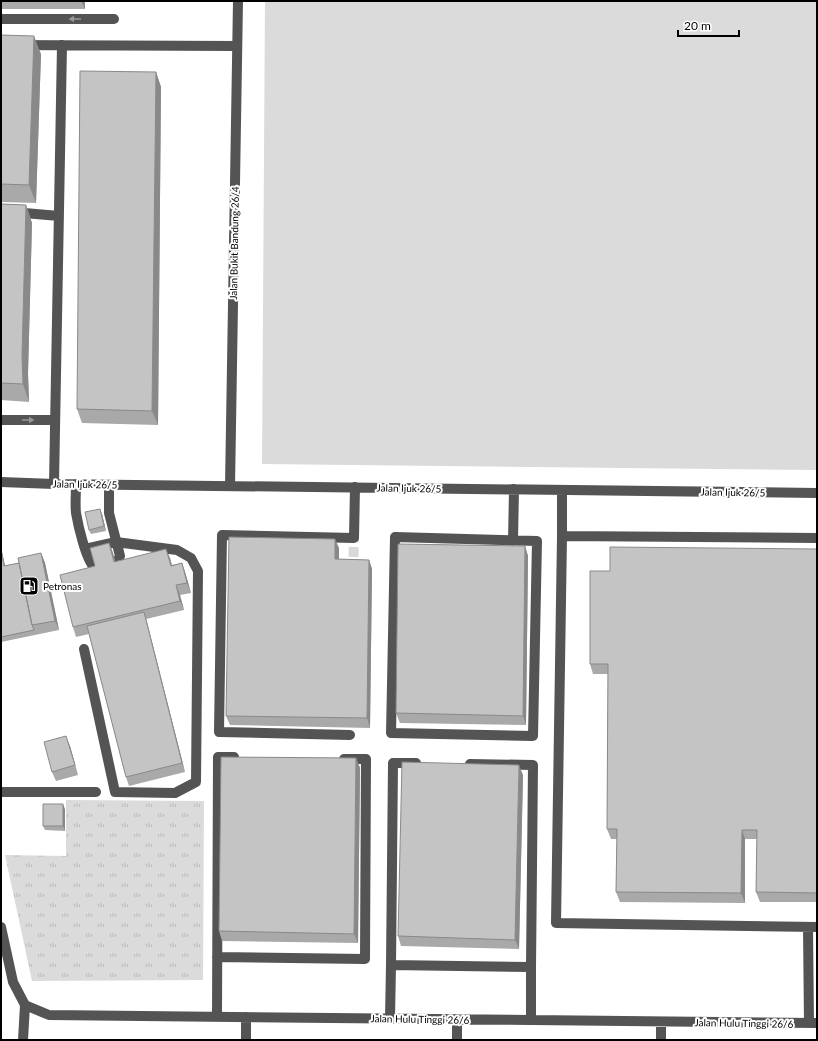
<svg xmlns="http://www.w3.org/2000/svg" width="818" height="1041" viewBox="0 0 818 1041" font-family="Lato,sans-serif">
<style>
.grass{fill:url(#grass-tufts)}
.park{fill:#dbdbdb}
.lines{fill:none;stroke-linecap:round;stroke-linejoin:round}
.minor-tunnel{stroke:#d9d9d9;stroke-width:10;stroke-dasharray:10 5;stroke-linecap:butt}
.minor{stroke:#545454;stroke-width:10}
.wall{fill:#a9a9a9}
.shaded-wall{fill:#898989}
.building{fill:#c4c4c4;stroke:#898989}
.oneway{fill:#989898}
.labels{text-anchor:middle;stroke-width:4;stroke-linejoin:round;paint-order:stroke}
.street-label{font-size:10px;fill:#000;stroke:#fff}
.poi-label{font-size:10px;fill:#000;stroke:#fff;text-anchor:start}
</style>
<defs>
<pattern id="grass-tufts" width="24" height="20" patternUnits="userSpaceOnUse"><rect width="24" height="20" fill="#dbdbdb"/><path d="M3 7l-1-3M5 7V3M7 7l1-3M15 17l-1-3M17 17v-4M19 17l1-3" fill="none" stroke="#bababa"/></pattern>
</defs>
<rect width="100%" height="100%" fill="#fff"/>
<path class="grass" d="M66,800L204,801L203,980L32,981L5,855L66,856Z"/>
<path class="park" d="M265,1H817V470L262,464Z"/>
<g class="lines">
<path class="minor-tunnel" d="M353,572L354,538"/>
<path class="minor" d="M1,19H114
M1,45L237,46
M1,211L59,216
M1,420H55
M1,482L54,484L817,493
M54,484L62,45
M76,484C76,494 75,504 76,513C78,525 86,560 94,567
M109,485V513L120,556L117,562
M230,486L238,1
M562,490V536
M395,537L537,541L533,736L391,733Z
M817,538L562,536L556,923L817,927
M513,541L514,489
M84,649L115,792L175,793L196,782L198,571L191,558L177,550L116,542L85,549
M350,735L219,732L222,535L354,538L355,487
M470,764L533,765L531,967
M1,792H96
M1,927L13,982L25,1005
M808,927L809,1023
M217,957L365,959L366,759H344
M391,965L393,763H416
M25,1005L49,1015L817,1023
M217,1016L218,757H234
M390,1018L391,965L531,967V1020
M23,1040L25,1005
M246,1040V1017
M457,1040V1019
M661,1040V1022"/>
</g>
<path class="wall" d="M1,1H85V9H1Z
M1,35L41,54L36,203L1,202Z
M156,72L161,87L158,425L82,423L77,409Z
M1,204L26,205L32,223L28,374L29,402L1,400Z
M102,514L106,531L91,534L89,530Z
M109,543L113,553L115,561L170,558L172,565L182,563L185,572L191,593L180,595L184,610L146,619L185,772L129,786L126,777L89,634L76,637L73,627L95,566Z
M525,546L528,556L526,725L400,723L396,713Z
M1,547L5,566L19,563L41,553L45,563L59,630L1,642Z
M339,548V559L369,560L372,569L370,728L230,725L226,716Z
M817,549V902H760L756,892L757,839H745V903L620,902L616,892L617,839H611L607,829L608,674H593L590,664L610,571Z
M70,746L78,775L56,781L52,772Z
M356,758L360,768L358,943L222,941L219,931Z
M523,775L519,949L401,946L398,936Z
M65,809V831L45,830L43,826Z"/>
<path class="shaded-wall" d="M81,1H85V9Z
M34,36L41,54L36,203L29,185Z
M156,72L161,87L158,425L152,411Z
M26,205L32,223L28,374L29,402L23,384L22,356Z
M100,509L102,514L106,531L104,526Z
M335,539L339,548V569L335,559Z
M109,543L113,553L117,571L114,562Z
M525,546L528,556L526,725L523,716Z
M1,547L6,571L4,566L1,550Z
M166,549L170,558L174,575L171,566Z
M41,553L45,563L59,630L55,621Z
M369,560L372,569L370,728L367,718Z
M182,563L185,572L191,593L187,583Z
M176,585L180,595L184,610L180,601Z
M144,612L147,622L185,772L182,763Z
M66,736L70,746L78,775L75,765Z
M356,758L360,768L358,943L354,934Z
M519,765L523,775L519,949L515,940Z
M63,804L65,809V831L63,826Z
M742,830L745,839V903L741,893Z"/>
<path class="building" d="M1,35L34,36L29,185L1,184Z
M80,71L156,72L152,411L77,409Z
M1,204L26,205L22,356L23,384L1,383Z
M100,509L104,526L89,530L85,512Z
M229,537L335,539V559L369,560L367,718L226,716Z
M109,543L114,562L166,549L171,566L182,563L187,583L176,585L180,601L73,627L60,575L95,566L90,548Z
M398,544L525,546L523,716L396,713Z
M610,547L817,549V893L756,892L757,830H742L741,893L616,892L617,829H607L608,664H590V571H610Z
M1,550L4,566L19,563L32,625L34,630L1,637Z
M41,553L55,621L32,625L18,558Z
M144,612L182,763L126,777L87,626Z
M66,736L75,765L52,772L44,742Z
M221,757L356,758L354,934L219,931Z
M402,762L519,765L515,940L398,936Z
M43,804H63V826H43Z"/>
<defs><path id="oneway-solid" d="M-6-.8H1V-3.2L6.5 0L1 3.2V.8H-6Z"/></defs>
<g class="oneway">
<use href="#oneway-solid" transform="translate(75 19) rotate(-180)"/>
<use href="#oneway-solid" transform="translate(28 420)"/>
</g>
<defs>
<symbol id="fuel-square" viewBox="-11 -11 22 22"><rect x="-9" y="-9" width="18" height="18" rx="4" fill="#000" stroke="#fff"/><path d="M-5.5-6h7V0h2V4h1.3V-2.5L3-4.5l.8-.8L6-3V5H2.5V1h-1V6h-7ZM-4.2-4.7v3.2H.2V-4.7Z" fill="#fff"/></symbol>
</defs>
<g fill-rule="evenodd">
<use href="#fuel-square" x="18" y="575" width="22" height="22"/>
</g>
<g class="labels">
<g class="street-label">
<text transform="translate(234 243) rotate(-89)" y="4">Jalan Bukit Bandung 26/4</text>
<text transform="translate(85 484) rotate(1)" y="4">Jalan Ijuk 26/5</text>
<text transform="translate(409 488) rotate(1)" y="4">Jalan Ijuk 26/5</text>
<text transform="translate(733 492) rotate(1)" y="4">Jalan Ijuk 26/5</text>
<text transform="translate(420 1019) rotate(1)" y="4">Jalan Hulu Tinggi 26/6</text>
<text transform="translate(744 1023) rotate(1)" y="4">Jalan Hulu Tinggi 26/6</text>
</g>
<g class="poi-label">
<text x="43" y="590">Petronas</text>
</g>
</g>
<rect width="818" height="1041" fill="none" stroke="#000000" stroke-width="4"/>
<path d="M678 30v6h61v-6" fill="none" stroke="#000000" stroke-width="2"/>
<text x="684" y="30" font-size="12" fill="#000000" stroke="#ffffff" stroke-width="3" paint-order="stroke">20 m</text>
</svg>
